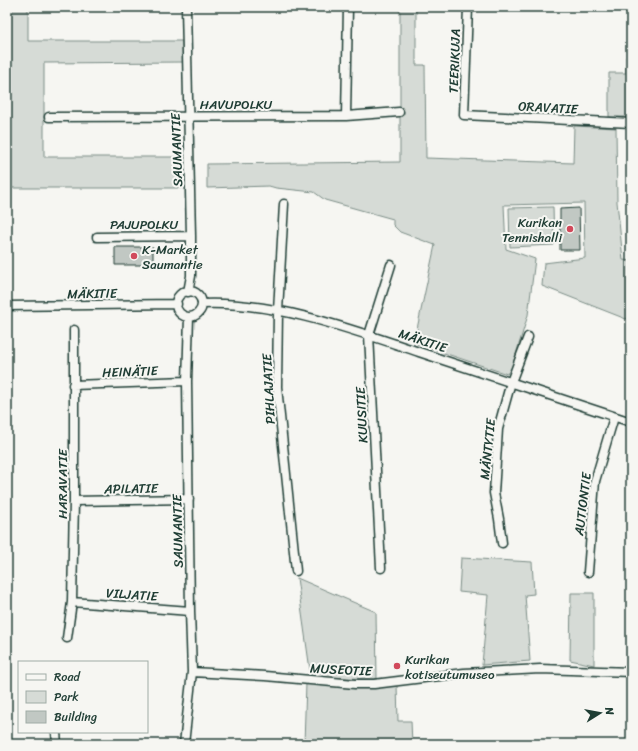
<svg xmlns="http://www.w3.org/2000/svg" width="638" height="751" viewBox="0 0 638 751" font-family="Sriracha,sans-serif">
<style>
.green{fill:#d6dbd6;stroke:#7a8c85}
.building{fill:#c1c8c3;stroke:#1f3d34}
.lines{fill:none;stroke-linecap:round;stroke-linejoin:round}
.minor-casing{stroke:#1f3d34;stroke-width:11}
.minor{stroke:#f6f6f2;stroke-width:8}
.poi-dot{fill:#d1495b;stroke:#f6f6f2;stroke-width:1.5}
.labels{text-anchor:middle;stroke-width:4;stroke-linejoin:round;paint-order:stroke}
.street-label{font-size:13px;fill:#1f3d34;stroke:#f6f6f2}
.poi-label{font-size:13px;fill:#1f3d34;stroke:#f6f6f2;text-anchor:start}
</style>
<rect width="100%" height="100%" fill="#f6f6f2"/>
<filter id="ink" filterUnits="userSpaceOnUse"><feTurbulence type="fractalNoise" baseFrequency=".025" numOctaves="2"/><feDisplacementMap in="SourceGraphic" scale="8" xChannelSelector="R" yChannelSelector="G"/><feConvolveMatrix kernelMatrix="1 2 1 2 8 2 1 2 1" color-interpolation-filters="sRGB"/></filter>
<g filter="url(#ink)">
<path class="green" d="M10,7H28V41H182L183,62L44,63V157H183V188H7V41L10,40Z
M400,7H416V65H425L426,158L573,163L574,126L616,128L617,202L623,260L631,261V317L626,319L542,286L544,263L585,258L584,203L504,205L506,249L535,259L528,315L512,367L507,374L414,343L435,245L400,232L393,225V219L325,200L314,192L276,188L269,186L207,188V164L400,162Z
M626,57H631V117H609V73H626Z
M553,207L554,245L510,247L509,208Z
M461,558L532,562L534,594L525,595L530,661L482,665L488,595L459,592Z
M297,578L376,612L377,679L311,677Z
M571,593H594V665L570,660Z
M306,683L355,688H372L397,685L398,721H411L412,744H304Z"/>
<path class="building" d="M579,208L580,250H560V209Z
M115,247H153V265H115Z"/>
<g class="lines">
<defs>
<path id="minor" d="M186,7L191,236V276L188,292
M468,7L464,115L631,123
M346,116L348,7
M49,117L346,116L399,112
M284,204L278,311L277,387L296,571
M97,237L191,236
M176 304a13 13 0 1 1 26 0a13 13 0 1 1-26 0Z
M202,304C274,301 351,329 419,352C490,375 560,399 631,422
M7,306L177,304
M73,385L187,381
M74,501L189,499
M502,543L499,519L494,493L498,429L511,382L528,337
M381,568L369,335L391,265
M588,572L595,481L614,417
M72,602L190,611
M67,638L72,602L74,501V330
M192,672L265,676L355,684H374L464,673L540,669L631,672
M56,732L57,744
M184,744L192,672L190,611L187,381L189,317"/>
</defs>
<use href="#minor" class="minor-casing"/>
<use href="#minor" class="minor"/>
</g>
</g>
<g class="poi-dot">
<circle cx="570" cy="229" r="4"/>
<circle cx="134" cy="256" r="4"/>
<circle cx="397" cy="666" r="4"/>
</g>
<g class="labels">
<g class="street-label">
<text transform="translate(454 61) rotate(-88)" y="5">TEERIKUJA</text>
<text x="236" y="109">HAVUPOLKU</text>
<text transform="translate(548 107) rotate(3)" y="5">ORAVATIE</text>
<text transform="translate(176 150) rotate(-92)" y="5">SAUMANTIE</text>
<text x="144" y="229">PAJUPOLKU</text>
<text transform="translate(92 293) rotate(-1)" y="5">MÄKITIE</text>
<text transform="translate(423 340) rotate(18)" y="5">MÄKITIE</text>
<text transform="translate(130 371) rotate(-2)" y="5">HEINÄTIE</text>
<text transform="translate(268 389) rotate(-93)" y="5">PIHLAJATIE</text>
<text transform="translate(361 415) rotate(-93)" y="5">KUUSITIE</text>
<text transform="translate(487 449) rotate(-84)" y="5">MÄNTYTIE</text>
<text transform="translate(62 484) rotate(-90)" y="5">HARAVATIE</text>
<text transform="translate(131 488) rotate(-1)" y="5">APILATIE</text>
<text transform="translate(582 504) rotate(-83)" y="5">AUTIONTIE</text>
<text transform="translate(177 531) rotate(-91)" y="5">SAUMANTIE</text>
<text transform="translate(132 594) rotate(4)" y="5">VILJATIE</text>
<text transform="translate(341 669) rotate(3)" y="5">MUSEOTIE</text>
</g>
<g class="poi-label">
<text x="562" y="227" text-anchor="end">Kurikan<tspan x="562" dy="15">Tennishalli</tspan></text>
<text x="142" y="254">K-Market<tspan x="142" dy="15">Saumantie</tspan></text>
<text x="405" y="664">Kurikan<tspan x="405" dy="15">kotiseutumuseo</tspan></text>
</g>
</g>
<rect width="638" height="751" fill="none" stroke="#f6f6f2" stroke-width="24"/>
<rect x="12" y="12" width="614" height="727" fill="none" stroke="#1f3d34" stroke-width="1.5" filter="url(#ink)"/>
<rect x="18" y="661" width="130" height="72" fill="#f6f6f2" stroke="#a0aca6"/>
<rect x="26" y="674" width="20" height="6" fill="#f6f6f2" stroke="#a0aca6"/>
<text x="54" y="681" font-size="12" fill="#1f3d34">Road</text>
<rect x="26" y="691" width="20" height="12" fill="#d6dbd6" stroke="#a0aca6"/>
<text x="54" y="701" font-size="12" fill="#1f3d34">Park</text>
<rect x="26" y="711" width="20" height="12" fill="#c1c8c3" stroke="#a0aca6"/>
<text x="54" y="721" font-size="12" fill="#1f3d34">Building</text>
<g transform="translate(600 713) rotate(79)" stroke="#f6f6f2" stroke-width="3" paint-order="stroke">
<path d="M0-3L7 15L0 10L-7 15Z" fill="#1f3d34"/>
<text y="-6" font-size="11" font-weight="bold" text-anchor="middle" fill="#1f3d34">N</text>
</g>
</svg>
